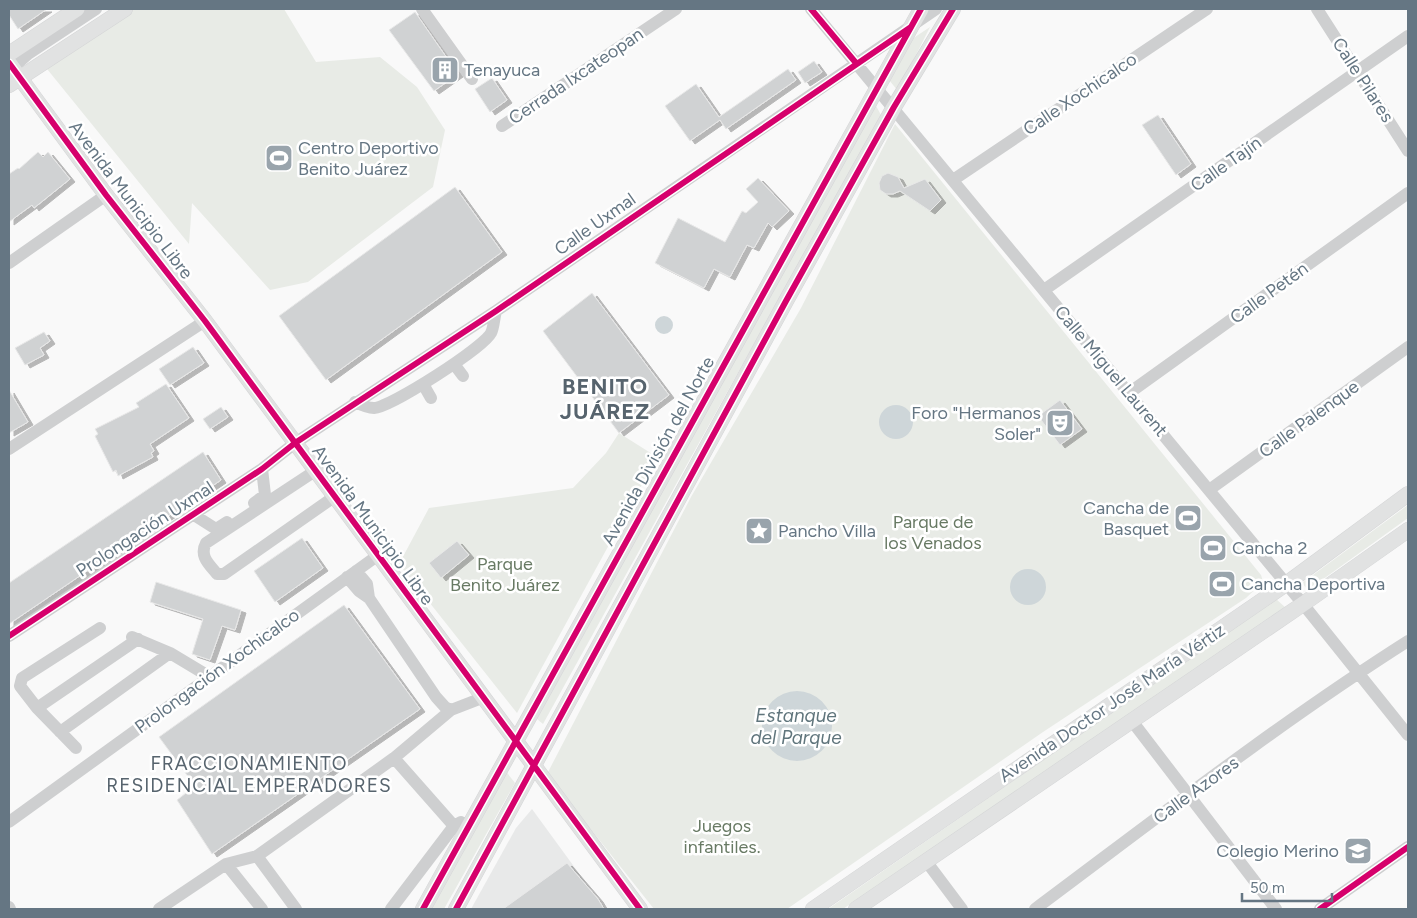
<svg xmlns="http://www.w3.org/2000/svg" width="1417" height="918" viewBox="0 0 1417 918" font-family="Figtree,sans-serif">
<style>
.built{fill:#e8e9e9}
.green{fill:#e8ebe6}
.water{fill:#ced6d9}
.building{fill:#d0d2d3;stroke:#e8e8e8;filter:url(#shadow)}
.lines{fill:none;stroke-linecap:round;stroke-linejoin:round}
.major-casing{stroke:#d5d6d7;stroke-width:16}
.minor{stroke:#cecfd0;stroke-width:12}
.major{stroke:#e1e2e2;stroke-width:15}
.cycleway-casing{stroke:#fff;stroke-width:9}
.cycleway{stroke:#d6006c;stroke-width:6}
.labels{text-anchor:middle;stroke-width:5;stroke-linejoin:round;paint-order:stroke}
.poi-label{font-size:18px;fill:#657683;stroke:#fff;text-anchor:start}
.street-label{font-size:18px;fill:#657683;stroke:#fff}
.park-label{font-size:18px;fill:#687a64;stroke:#fff}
.water-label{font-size:19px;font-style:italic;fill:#60757c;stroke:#fff}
.neighbourhood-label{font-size:19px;letter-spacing:1px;fill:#57646e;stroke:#fff}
.district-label{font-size:22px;font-weight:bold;letter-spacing:1px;fill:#57646e;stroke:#fff}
</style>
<defs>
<filter id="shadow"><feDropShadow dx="5" dy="3" stdDeviation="0" flood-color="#0004"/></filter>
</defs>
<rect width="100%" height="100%" fill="#f9f9f9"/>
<path class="built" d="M532,809L605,909H471L516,828Z"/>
<path class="green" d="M119,9H284L316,62L380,57L417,87L445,130L433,187L308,282L270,290L192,203L189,244L43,64Z
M930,27L898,91L889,80L912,39Z
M875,104L881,115L543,724L537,719Z
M895,124L1261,575L1263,582L1246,598L1043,732L787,909H654L547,774L691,497L801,308Z
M619,433L657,457L517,713L399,564L429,508L573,488L606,453Z
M1408,505V518L1308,590L1302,583Z
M1276,599L1286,608L843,909H828Z
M505,770L515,783L444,909H429Z"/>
<path class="water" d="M655 325a9 9 0 1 1 18 0a9 9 0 1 1-18 0Z
M879 422a17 17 0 1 1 34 0a17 17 0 1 1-34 0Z
M1010 587a18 18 0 1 1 36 0a18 18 0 1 1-36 0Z
M762 726a35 35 0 1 1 70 0a35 35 0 1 1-70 0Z"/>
<path class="building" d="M9,9H47L18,29L9,15Z
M415,12L458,74L434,91L389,30Z
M814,61L822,72L805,83L798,72Z
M788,69L796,80L726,129L720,120L690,141L665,106L696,84L719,117Z
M492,78L507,100L490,112L475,89Z
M1158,115L1191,164L1176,175L1142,125Z
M38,152L43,157L48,152L70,179L34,208L32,205L9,222V174L18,168L19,169Z
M888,173L898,177L904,188L925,179L941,200L930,211L900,191L893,194H886L880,190L879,183L882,176Z
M758,178L789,211L772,227L768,223L754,248L747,245L730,277L714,269L704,288L655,263L678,218L725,242L742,211L746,213L758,202L746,189Z
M455,187L502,252L326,380L279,316Z
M592,293L669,395L619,433L543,331Z
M44,332L50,341L40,348L44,355L25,365L15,348Z
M193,347L204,363L170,385L159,369Z
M166,384L189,418L150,444L154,451L151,453L153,457L118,476L116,470L113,472L95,436L98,434L95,429L139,407L136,403Z
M9,390L28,422L9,433Z
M1060,400L1082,429L1060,445L1038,416Z
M221,407L228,417L210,429L203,419Z
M203,452L221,480L9,624V583Z
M302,538L323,568L275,602L254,571Z
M457,541L469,555L441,578L429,563Z
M156,582L241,610L235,630L222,626L210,660L192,654L203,619L150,602Z
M344,605L420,709L212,854L177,800L195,786L159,737Z
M567,863L598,899L604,909H503Z"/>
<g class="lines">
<defs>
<path id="major" d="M9,54L77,9
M9,63L106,195L205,321L640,909
M9,85L125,9
M423,909L921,9
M456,909L786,301L894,107L953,9
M813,909L1286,584L1408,494
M856,909L1303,604L1408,530"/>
</defs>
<use href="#major" class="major-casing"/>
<path class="minor" d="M422,9L472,79
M811,9L1303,604L1408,735
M1317,9L1408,151
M9,71L28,54L96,9
M502,126L676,9
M953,180L1207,9
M9,263L106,195
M1044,290L1408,36
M454,364L463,376
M423,384L431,398
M1129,393L1408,193
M355,402C361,405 368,408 374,408C391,407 483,348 491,333C494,327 494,318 496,311
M9,449L205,321
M315,471L206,543C199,556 209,564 217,574H224L334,497
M1209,490L1408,347
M254,503L265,495L262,469
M194,515L216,529L227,522
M356,571L367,584L369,598L436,697L445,707L451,710
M347,577L359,591L369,598
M100,628L22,678L20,686L37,708L138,639
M9,636L262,469L295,443L496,311L936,9
M132,637L170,653L210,677
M37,708L76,748
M1132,721L1276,909
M60,732L170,653
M394,758L451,710L482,698
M9,822L377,556
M926,861L962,909
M226,864L262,909
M9,907L10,909
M159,909L226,864L257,856
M296,909L257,856L394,758L454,826
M391,909L454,826L461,822
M1035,909C1157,818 1279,723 1408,641
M1320,909L1408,847"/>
<use href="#major" class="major"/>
<defs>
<path id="cycleway" d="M811,9L856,63
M9,63L106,195L205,321L640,909
M9,636L262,469L295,443L496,311L911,27
M423,909L921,9
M456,909L786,301L894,107L953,9
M1320,909L1408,847"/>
</defs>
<use href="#cycleway" class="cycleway-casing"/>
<use href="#cycleway" class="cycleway"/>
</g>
<defs>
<symbol id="building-square" viewBox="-11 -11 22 22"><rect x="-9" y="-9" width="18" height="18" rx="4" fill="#99a4ac" stroke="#fff"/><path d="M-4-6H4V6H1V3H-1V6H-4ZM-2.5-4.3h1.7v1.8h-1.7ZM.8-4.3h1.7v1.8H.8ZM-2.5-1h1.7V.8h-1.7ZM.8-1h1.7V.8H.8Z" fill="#fff"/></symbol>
<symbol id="stadium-square" viewBox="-11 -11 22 22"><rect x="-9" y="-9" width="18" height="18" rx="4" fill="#99a4ac" stroke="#fff"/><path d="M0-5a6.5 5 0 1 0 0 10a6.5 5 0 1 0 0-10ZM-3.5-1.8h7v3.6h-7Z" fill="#fff"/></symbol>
<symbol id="theatre-square" viewBox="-11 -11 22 22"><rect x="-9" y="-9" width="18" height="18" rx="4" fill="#99a4ac" stroke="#fff"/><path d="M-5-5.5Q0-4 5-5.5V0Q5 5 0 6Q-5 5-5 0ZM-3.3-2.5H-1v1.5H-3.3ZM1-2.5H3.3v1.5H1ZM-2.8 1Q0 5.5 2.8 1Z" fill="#fff"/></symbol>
<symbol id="sight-square" viewBox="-11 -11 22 22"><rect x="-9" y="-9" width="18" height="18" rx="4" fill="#99a4ac" stroke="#fff"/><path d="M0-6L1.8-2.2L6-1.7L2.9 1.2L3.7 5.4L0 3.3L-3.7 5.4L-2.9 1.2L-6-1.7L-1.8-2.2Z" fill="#fff"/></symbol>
<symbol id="school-square" viewBox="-11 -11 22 22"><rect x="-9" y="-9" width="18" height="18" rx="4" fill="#99a4ac" stroke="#fff"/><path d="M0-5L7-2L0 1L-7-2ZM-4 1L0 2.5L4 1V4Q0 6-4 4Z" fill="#fff"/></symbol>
</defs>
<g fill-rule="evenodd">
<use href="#building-square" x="429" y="54" width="32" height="32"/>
<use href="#stadium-square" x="263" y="142" width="32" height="32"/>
<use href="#theatre-square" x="1044" y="407" width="32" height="32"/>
<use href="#stadium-square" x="1172" y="502" width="32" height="32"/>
<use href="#sight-square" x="743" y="515" width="32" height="32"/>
<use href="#stadium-square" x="1197" y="532" width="32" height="32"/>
<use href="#stadium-square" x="1206" y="568" width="32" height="32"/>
<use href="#school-square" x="1342" y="835" width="32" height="32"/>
</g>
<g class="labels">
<g class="poi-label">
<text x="464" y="76">Tenayuca</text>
<text x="298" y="154">Centro Deportivo<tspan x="298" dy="21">Benito Juárez</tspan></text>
<text x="1041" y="419" text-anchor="end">Foro "Hermanos<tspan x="1041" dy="21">Soler"</tspan></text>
<text x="1169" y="514" text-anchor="end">Cancha de<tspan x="1169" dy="21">Basquet</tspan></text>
<text x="778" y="537">Pancho Villa</text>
<text x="1232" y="554">Cancha 2</text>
<text x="1241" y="590">Cancha Deportiva</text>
<text x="1339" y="857" text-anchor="end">Colegio Merino</text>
</g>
<g class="street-label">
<text transform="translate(576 76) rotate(-34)" y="6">Cerrada Ixcateopan</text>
<text transform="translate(1363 80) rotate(57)" y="6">Calle Pilares</text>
<text transform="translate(1080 94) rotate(-34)" y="6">Calle Xochicalco</text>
<text transform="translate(1226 164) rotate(-35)" y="6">Calle Tajín</text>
<text transform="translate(131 200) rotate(53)" y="6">Avenida Municipio Libre</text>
<text transform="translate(595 224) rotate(-35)" y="6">Calle Uxmal</text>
<text transform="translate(1269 293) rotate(-36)" y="6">Calle Petén</text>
<text transform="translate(1111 371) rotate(50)" y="6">Calle Miguel Laurent</text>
<text transform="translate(1309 419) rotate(-36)" y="6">Calle Palenque</text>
<text transform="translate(658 451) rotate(-61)" y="6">Avenida División del Norte</text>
<text transform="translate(373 525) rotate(54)" y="6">Avenida Municipio Libre</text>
<text transform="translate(145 529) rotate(-33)" y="6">Prolongación Uxmal</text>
<text transform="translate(217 671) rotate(-36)" y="6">Prolongación Xochicalco</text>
<text transform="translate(1112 703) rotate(-34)" y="6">Avenida Doctor José María Vértiz</text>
<text transform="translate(1196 790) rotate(-36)" y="6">Calle Azores</text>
</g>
<g class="park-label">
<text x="933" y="528">Parque de<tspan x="933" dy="21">los Venados</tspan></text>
<text x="505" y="570">Parque<tspan x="505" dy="21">Benito Juárez</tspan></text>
<text x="722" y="832">Juegos<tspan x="722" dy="21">infantiles.</tspan></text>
</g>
<g class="water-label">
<text x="796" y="722">Estanque<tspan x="796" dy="22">del Parque</tspan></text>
</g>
<g class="neighbourhood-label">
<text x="249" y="770">FRACCIONAMIENTO<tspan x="249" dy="22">RESIDENCIAL EMPERADORES</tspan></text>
</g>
<g class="district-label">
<text x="605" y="394">BENITO<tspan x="605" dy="25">JUÁREZ</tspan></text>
</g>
</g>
<rect width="1417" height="918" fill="none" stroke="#657683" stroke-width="20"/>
<path d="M1242 893v8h90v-8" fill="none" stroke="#657683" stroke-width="2.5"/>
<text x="1250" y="893" font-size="15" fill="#657683" stroke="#ffffff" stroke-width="4" paint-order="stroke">50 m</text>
</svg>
